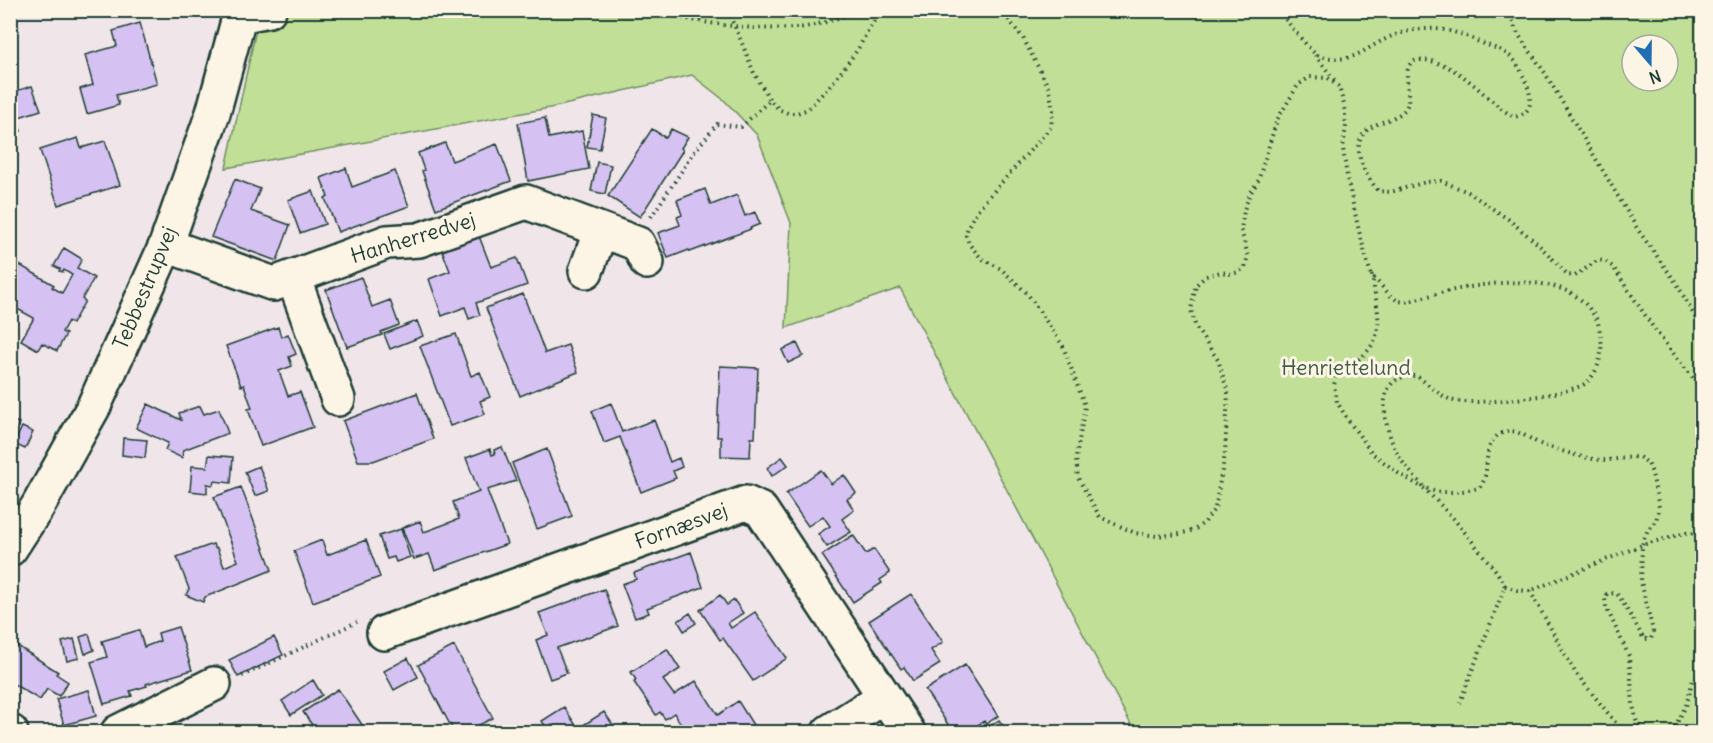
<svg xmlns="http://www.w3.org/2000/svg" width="1713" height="743" viewBox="0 0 1713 743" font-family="Delius,sans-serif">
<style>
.green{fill:#c1df96;stroke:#708e65;stroke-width:1.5;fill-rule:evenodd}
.building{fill:#d5c2f3;stroke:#1f3d34;stroke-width:1.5}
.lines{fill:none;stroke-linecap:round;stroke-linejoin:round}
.minor-casing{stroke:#1f3d34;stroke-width:38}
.path{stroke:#1f3d34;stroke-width:4;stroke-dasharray:1.5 4.5;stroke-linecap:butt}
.minor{stroke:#fcf5e5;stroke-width:33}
.labels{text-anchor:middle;stroke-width:6;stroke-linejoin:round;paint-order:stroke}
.street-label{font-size:21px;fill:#1f3d34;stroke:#fcf5e5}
.park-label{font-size:21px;fill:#3f5d48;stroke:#fcf5e5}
</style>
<rect width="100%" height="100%" fill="#f0e6e9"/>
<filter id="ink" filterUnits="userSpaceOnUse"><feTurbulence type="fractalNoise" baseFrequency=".0167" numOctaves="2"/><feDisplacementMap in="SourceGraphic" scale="12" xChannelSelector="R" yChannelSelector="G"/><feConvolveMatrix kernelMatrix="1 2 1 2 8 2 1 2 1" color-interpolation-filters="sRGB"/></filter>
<g filter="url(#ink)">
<path class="green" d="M260,11H1702V732H1135L900,288L786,328L791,223L757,135L725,101L692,75L555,107L226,168ZM1632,45H1668V81H1632Z"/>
<path class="building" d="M140,23L157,84L116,95L119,105L87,114L80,89L93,85L85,55L117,46L113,31Z
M32,86L41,110L16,118L21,131L10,135V93Z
M593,115L606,118L600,149L587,147Z
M545,118L549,138L582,131L589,169L528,181L518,123Z
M652,129L666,138L671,129L688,137L681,148L683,150L640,217L608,196Z
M78,138L81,148L105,141L120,185L58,205L40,150Z
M445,143L452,161L497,144L511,181L436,209L422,171L424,170L418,153Z
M597,162L611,165L605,194L591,191Z
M346,168L352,187L395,171L409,206L338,232L325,198L328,197L321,178Z
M235,179L260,189L251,211L290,225L277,261L211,237Z
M705,189L711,205L737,195L745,216L755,212L760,224L750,228L751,229L690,252L689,250L668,258L658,233L680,225L677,217L682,215L677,200Z
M313,191L325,224L300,233L288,200Z
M479,236L491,267L517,258L527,285L476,303L480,315L469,319L465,307L442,316L429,279L450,271L442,250Z
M64,248L82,259L77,268L94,278L82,299L85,301L72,324L68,321L62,332L66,334L57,351L42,343L38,350L21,340L34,318L10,305V295L15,288L10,286V278L18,264L54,285L52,287L62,293L72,275L64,270L63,272L59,271L60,269L54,266Z
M361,277L372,307L390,300L399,325L381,332L382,335L347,347L326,290Z
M523,294L545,353L568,345L578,372L520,396L486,308Z
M417,321L423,336L390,349L384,334Z
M278,327L281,337L288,334L296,354L289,357L292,366L279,371L288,396L300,392L313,427L261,446L248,409L252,408L244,385L241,386L226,346Z
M456,334L471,376L480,372L490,397L480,401L485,414L450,426L420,346Z
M797,343L803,356L788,363L782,350Z
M720,366L758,368L755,438H751L750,457L721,456V437H717Z
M417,393L433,439L373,461H358L343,421Z
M611,403L622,432L654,420L670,462L679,458L682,467L673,471L676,478L641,492L620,437L604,443L592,411Z
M148,404L181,420L179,413L200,406L204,414L219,409L228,433L183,450L182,458L165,450L168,443L136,428Z
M10,420L19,423L10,441Z
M22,427L33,432L25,449L14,444Z
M123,438L147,440L145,458L122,455Z
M502,447L516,481L487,490L507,544L435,570L429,554L414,559L402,528L420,521L424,532L459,519L453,502L479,492L466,458L490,449L492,455L495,454L494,450Z
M547,449L572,516L537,529L512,463Z
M209,455L233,457L231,483L214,481L213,485L207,484V493L190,491L192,466L207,467Z
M782,457L788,465L772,476L767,468Z
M259,466L269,491L255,496L245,472Z
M821,470L831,484L844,475L856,493L847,499L854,510L842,519L851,532L827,547L818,534L830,526L823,516L808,526L786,494Z
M241,487L272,570L205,597L203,602L186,595L189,589L177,557L213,544L215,548H217L224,567L238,561L214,497Z
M401,529L410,557L396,562L394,557L387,559L379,536Z
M853,535L866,554L874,549L890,573L880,580L882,583L853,602L822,555Z
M322,540L327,555L366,540L380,577L313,602L294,551Z
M691,552L703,587L647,608L649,613L635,618L622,584L636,579L634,573Z
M604,589L618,626L557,648L567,673L550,679L536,640L548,635L539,613Z
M911,594L943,642L931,650L940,664L913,681L904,667L901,669L869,621Z
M720,595L727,605L734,600L743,613L728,623L731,628L755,612L787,658L753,681L723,638L720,640L700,610Z
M690,613L696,623L684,631L678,621Z
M178,627L192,670L146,684L147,686L130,691L132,696L104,704L91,662L107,657L102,641L139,630L144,647L160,641L158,633Z
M89,634L94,650L85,654L80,637Z
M274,637L283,655L238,677L229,660Z
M74,639L79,658L67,661L62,642Z
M11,642L58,672L56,674L68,682L59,696L47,689L40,700L10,682Z
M454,646L493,718L465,732H454L418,665Z
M667,649L680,669L663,680L674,695L696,681L718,715L738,701L755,728L748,732H686L674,713L665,719L660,712L656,715L634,682L636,680L631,672Z
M408,658L418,677L394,690L384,671Z
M965,665L998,716L986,724L984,721L970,730L972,732H953L925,690Z
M313,680L322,695L291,715L282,701Z
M338,689L367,732H317L303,712Z
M89,690L96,716L64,725L56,699Z
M564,707L577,727L569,732H549L542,721Z
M604,712L618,732H574V731Z
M999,720L1007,732H981Z"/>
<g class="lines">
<defs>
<path id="minor" d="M239,16L269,10
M166,245L274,284L387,242L419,240L526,202L638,244L647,262
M586,271L601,230
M293,277L338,399
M10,549L38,506L94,406L166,245L213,113L241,10
M384,633L746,503L761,510L908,732
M10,732H11
M118,732L214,684
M829,732L884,697"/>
</defs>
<use href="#minor" class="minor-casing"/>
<path class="path" d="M647,10C695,22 747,31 797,28C814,27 842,17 859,10
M730,10V16L739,36L754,73L770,100L780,110L788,113H797L808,109L835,80L858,49L871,25L883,10
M1001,10L1023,38L1049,88L1053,110L1051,127L979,208L968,226L966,235L969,244L981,258L1001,269L1027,293L1063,346L1085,406L1076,458L1078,478L1100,517L1135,533L1157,536L1179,534L1194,530L1205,522L1215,508L1225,454L1228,392L1218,360L1196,328L1191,310L1196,285L1206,276L1221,272L1231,274L1239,272L1245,267L1248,256L1241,230L1244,210L1250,194L1258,181L1277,120L1298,85L1310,77L1328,78L1339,87L1344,105L1346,126L1343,148L1347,177L1359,231L1371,275L1391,296L1398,301L1405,302C1454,289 1557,261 1591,311C1594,315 1597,319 1598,323C1599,327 1600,332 1601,337C1603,352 1599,372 1586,383C1571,395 1469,407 1451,400C1439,395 1428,384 1417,376C1372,373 1383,424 1396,451C1400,460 1408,469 1415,477C1419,481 1423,487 1428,489C1443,495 1464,491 1479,488C1492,474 1481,450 1496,437C1499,434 1504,432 1509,431C1521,431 1532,441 1543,445C1559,450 1576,456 1593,459C1610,462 1622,457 1639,457L1648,463L1652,473L1659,507L1656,521L1648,529L1642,545L1641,582L1653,631L1651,639H1644L1619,596L1615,593L1607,594L1605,598L1606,607L1629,656L1633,705L1637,724L1646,732
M1278,10C1285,19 1311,52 1317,55C1354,66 1360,50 1390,37C1408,29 1434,26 1453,32C1462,34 1471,38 1479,42C1509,53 1515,54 1527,85C1533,101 1532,113 1514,117C1484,100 1460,61 1421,60C1399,59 1410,90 1408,102C1405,125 1357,117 1359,150C1360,167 1368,177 1378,191L1391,192L1426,182L1441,181L1468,192L1508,219L1538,244L1568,275L1575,276L1598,260L1605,261L1613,267L1655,330L1702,390
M1507,10L1518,34L1545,73L1638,230L1677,284L1702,330
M1315,55L1336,82
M651,217L695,151L717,124L741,127L770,100
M1372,275C1376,307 1389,336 1359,359C1352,365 1343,370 1336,376L1334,385L1337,402L1348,420L1372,453L1398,473L1425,489L1453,518L1497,572L1505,586L1459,705
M1505,586L1517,590L1530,591L1642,545L1686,533L1702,534
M1530,591L1575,672L1623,732
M242,676L357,622
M1672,732L1686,706L1693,680L1702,676"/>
<use href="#minor" class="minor"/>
</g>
</g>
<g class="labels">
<g class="street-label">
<text transform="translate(413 238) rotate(-17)" y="7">Hanherredvej</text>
<text transform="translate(145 288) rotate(-67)" y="7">Tebbestrupvej</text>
<text transform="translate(681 526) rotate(-20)" y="7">Fornæsvej</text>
</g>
<g class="park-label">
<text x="1346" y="375">Henriettelund</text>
</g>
</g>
<rect width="1713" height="743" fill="none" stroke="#fcf5e5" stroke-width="36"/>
<rect x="18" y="18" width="1677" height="707" fill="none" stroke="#1f3d34" stroke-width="2" filter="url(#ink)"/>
<g transform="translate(1650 63) rotate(160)"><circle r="28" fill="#fcf5e5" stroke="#a4ab9e" stroke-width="1.5"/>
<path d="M0-4.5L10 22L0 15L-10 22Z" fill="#1f6fb2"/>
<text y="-9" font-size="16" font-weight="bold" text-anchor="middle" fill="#1f3d34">N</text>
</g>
</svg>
